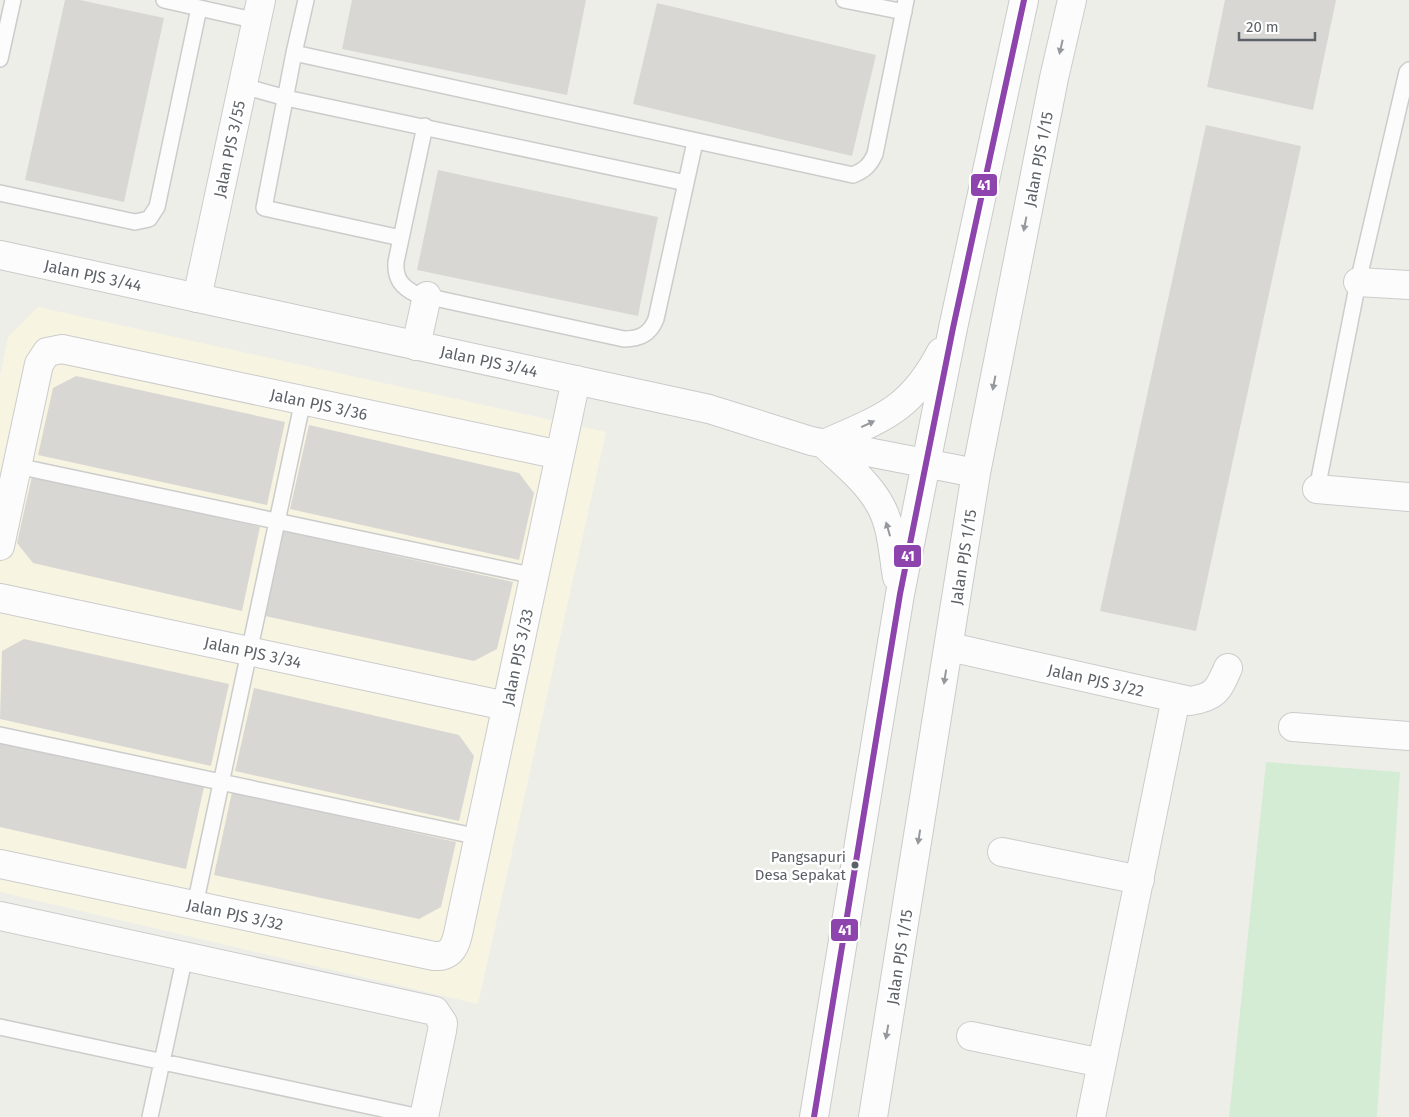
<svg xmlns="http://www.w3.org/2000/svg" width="1409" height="1117" viewBox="0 0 1409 1117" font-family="'Fira Sans',sans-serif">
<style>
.commercial{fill:#f7f4e2}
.green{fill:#d5ecd4}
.building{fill:#d8d7d4}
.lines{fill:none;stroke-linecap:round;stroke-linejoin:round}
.service-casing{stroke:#cbcccb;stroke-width:18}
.minor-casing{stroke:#cbcccb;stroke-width:30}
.secondary-casing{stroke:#c9cbca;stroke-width:30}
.service{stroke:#fcfcfc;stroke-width:15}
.minor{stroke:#fcfcfc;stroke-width:28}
.secondary{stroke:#fcfcfc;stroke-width:28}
.bus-1-casing{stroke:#fff;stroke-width:10}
.bus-1{stroke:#8e44ad;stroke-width:6}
.oneway{fill:#95989c}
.bus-dot{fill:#5d6268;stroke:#fff;stroke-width:2}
.labels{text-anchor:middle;stroke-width:5;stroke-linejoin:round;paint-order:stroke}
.bus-label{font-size:15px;fill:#5d6268;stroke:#fff;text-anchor:end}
.street-label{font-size:16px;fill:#5d6268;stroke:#fff}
.line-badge{stroke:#fff;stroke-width:2}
.badge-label{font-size:14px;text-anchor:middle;font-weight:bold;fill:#fff}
</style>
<rect width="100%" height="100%" fill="#eeeee9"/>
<path class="commercial" d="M38,307L606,432L478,1004L0,892V376L8,337Z"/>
<path class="green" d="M1266,762L1400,772L1377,1117H1229Z"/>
<path class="building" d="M65,0H80L164,18L124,202L25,180Z
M352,0H586L567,95L342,49Z
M1225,0H1336L1313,110L1207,87Z
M657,3L876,55L852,156L633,104Z
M1206,125L1301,146L1196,631L1100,611Z
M438,170L658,217L638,316L417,270Z
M76,376L285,422L267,505L38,455L53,388Z
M309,425L519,473L534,493L519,560L290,509Z
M32,476L260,527L242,611L33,563L17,543Z
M283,531L513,582L497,649L474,661L265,616Z
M24,639L229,684L211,766L0,719L2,651Z
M254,688L459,735L474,756L459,821L235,771Z
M0,742L204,787L186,869L0,827Z
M232,792L456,842L441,907L419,919L214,875Z"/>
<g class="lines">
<defs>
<path id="service" d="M164,0L257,21
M844,0L904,12
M294,53L306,0
M0,59L13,0
M243,86L286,98L686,183
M425,126L396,262C395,278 401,287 416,294L624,339C640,339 650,334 656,319L695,142
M0,193L135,222L149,219L157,207L199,8
M401,238L264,208L294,53L853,175C865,170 870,165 875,154L906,0
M17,466L535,576
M1317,489L1358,282L1407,72L1409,70
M0,735L479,837
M195,905L303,400
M0,1027L420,1117
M150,1117L185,956"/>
<path id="minor" d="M1358,282L1409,285
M197,298L261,0
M416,346L427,296
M1317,489L1409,497
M0,546L39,364L47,352L62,349L560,455
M0,598L506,706
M950,647L1190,701C1215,697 1218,691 1228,668
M1293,727L1409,736
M1002,852L1140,880
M0,864L434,956C449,957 455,948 458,934L576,380
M0,916L435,1011L443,1023L442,1031L424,1117
M971,1036L1102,1063
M1091,1117L1176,698"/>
<path id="secondary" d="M0,255L709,409L811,441L976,473
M824,444C882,418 910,411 941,352
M824,444C842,462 866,480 879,503C892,524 893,554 897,577
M814,1117L900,594L953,328L1024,0
M873,1117L976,473L1054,78L1072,0"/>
</defs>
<use href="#service" class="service-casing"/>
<use href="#minor" class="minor-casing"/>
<use href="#secondary" class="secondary-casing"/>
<use href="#service" class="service"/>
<use href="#minor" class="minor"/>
<use href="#secondary" class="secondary"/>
<defs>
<path id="bus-1" d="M814,1117L900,594L953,328L1024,0"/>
</defs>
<use href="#bus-1" class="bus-1-casing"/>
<use href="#bus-1" class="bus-1"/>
</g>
<defs><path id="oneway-solid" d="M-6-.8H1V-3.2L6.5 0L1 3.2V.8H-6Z" transform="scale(1.25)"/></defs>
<g class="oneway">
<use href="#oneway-solid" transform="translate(1061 47) rotate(103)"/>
<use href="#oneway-solid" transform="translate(1025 224) rotate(101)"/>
<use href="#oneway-solid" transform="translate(994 383) rotate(101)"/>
<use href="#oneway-solid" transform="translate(868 424) rotate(-25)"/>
<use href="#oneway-solid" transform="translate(888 529) rotate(-106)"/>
<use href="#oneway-solid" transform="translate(945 677) rotate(99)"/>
<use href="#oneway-solid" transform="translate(919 837) rotate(99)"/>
<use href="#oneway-solid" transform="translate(887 1032) rotate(100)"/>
</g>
<circle class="bus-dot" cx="855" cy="865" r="4.5"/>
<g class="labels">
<g class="bus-label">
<text x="846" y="862">Pangsapuri<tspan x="846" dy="18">Desa Sepakat</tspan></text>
</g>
<g class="street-label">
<text transform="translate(229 149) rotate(-78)" y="6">Jalan PJS 3/55</text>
<text transform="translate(1038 159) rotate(-79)" y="6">Jalan PJS 1/15</text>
<text transform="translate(93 275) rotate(12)" y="6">Jalan PJS 3/44</text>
<text transform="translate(489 361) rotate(12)" y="6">Jalan PJS 3/44</text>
<text transform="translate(319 404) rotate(12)" y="6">Jalan PJS 3/36</text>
<text transform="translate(963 557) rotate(-81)" y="6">Jalan PJS 1/15</text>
<text transform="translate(253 652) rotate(12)" y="6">Jalan PJS 3/34</text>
<text transform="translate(517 657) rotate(-78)" y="6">Jalan PJS 3/33</text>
<text transform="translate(1096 680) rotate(13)" y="6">Jalan PJS 3/22</text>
<text transform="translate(235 914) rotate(12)" y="6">Jalan PJS 3/32</text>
<text transform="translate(899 957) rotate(-81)" y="6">Jalan PJS 1/15</text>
</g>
</g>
<g class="line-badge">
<rect x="970" y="173" width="28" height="24" rx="5" fill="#8e44ad"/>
<rect x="893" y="544" width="29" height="24" rx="5" fill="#8e44ad"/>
<rect x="830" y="918" width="29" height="24" rx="5" fill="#8e44ad"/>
</g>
<g class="badge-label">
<text x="984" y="190">41</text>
<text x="908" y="561">41</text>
<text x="845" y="935">41</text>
</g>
<path d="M1239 32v8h76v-8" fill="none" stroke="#5d6268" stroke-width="2.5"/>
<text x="1246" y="32" font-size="15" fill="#5d6268" stroke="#ffffff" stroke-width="4" paint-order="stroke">20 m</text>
</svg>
